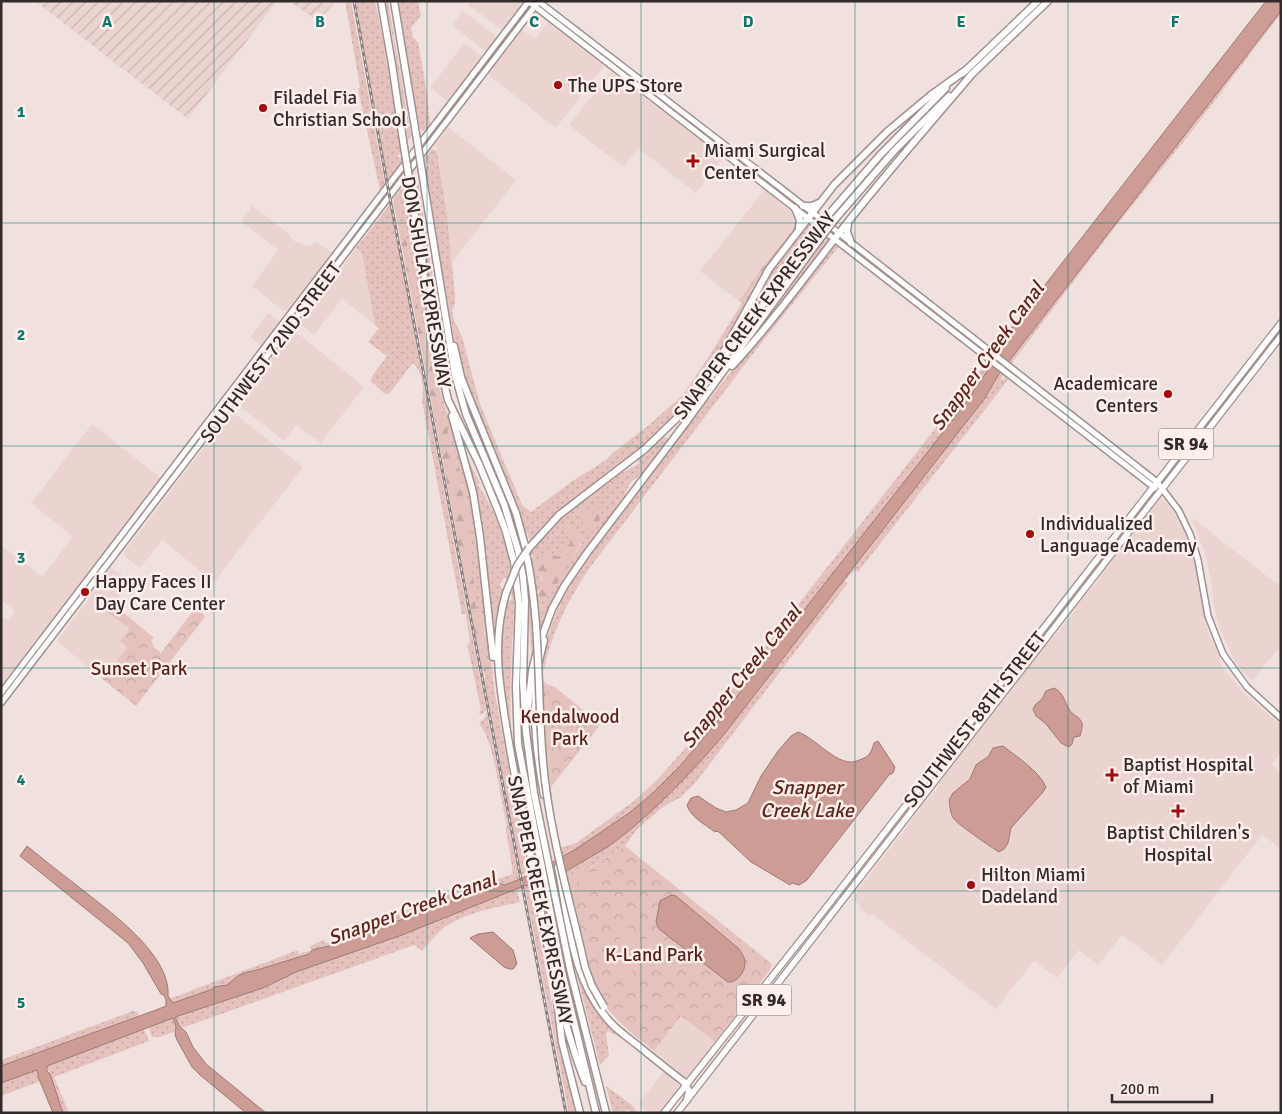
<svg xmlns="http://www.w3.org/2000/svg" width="1282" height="1114" viewBox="0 0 1282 1114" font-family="Signika,sans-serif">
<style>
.built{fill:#ebd4d0}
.industrial{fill:url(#industrial-furrows)}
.grass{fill:url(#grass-dots);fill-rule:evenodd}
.forest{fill:url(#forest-firs)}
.park{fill:url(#park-crowns)}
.pitch{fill:#e5c2bd}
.water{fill:#cc9c95;stroke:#9e7a75}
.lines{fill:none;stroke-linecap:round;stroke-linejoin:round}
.secondary-casing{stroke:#9f918f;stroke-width:8}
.primary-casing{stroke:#9f918f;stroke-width:8}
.highway-casing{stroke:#9f918f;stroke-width:9}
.secondary{stroke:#fff;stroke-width:5}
.primary{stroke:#fff;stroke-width:5.5}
.highway{stroke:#fff;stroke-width:6}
.rail-casing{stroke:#8a807f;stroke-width:3}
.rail{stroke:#fdefec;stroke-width:1;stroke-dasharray:4;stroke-linecap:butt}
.highway-bridge-casing{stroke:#9f918f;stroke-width:9;stroke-linecap:butt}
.highway-bridge{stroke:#fff;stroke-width:6}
.grid{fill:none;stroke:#0f766e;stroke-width:1;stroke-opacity:0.55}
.poi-dot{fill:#a2080d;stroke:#fdefec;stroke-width:2}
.labels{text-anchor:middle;stroke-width:5;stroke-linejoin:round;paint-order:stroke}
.shield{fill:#fdefec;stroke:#6e6664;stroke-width:1}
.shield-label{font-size:18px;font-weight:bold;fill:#312b2a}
.poi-label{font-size:19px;fill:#312b2a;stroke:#fdefec;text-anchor:start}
.street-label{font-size:19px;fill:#312b2a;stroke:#fdefec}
.park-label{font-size:19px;fill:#591e19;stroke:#fdefec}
.water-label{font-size:20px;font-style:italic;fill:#61251f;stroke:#fdefec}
.grid-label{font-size:16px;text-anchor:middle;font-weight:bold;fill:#0f766e;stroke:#fdefec;stroke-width:5;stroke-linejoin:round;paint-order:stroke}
</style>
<defs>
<pattern id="industrial-furrows" width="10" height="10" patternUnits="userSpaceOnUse" patternTransform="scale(1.25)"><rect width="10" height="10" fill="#ebd4d0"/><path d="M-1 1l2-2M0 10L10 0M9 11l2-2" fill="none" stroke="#cab6b3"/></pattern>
<pattern id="grass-dots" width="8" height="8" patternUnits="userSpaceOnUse" patternTransform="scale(1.25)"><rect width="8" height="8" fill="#e5c2bd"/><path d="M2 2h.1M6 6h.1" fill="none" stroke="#c5a7a3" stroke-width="1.8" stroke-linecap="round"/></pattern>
<pattern id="forest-firs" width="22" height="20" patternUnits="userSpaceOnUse" patternTransform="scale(1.25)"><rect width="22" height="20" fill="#e5c2bd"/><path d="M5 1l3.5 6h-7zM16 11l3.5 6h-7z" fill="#c5a7a3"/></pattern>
<pattern id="park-crowns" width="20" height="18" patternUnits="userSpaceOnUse" patternTransform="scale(1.25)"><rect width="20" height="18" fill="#e5c2bd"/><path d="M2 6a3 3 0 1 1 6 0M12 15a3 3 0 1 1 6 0" fill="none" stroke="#c5a7a3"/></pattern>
</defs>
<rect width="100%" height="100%" fill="#f0e1df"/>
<path class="built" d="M470,1H522L523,4L505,27L501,29L468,5Z
M463,11L495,35V40L486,52L452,25Z
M548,22L604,66L556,128L488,75L522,30L535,39Z
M464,43L483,57L448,102L430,88Z
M611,72L724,157L696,193L638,148L623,167L569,125Z
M448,127L516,180L452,263L444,194L437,148L434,146Z
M765,189L792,212L796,218V221L792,230L758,273L739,301L700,271Z
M252,206L288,233L294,241L309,246L316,242L333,253L288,311L282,310L252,286L278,250L241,221Z
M356,248L362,253L375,325L342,299L314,335L302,325L300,321Z
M268,313L278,320L279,323L262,346L250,337Z
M292,332L300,335L364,387L321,443L296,425L284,441L237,404Z
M231,412L234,413L303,467L214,582L162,540L140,568L125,557L124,552Z
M92,424L161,478L1,686V616L8,620L15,611L1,600V545L42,576L73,537L31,503Z
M1159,498H1162L1172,510L1183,526L1189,540L1196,565L1207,627L1224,669L1244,693L1281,725V752L1271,764L1281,772V849L1262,835L1162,965L1122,935L1098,965L1079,950L1057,978L1034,961L996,1009L872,914L868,915L860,909V905L854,900L857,891L920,809L921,804L936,791L941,779L1040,651L1058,632L1075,610V607L1097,582L1103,569Z
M1194,519L1281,587V653L1277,650L1252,681L1247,677L1233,658L1219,626L1213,603L1211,581L1205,553L1192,521Z
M112,568L131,581L108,611L130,629L127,647L116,662L117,663L114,668L111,666L101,678L57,641Z
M681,1016L715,1042L687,1078L683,1077L653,1053Z
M664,1071L681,1086L660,1113H649L638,1104Z"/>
<path class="industrial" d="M36,1H277L188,119L36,2Z
M289,1H336L318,21Z"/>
<path class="grass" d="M345,1H351L381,163L385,184L380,190L358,89L360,87Z
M356,1H375L383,39L401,150L397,157L404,159L388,180L362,42Z
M385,1H388L411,136L408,140L393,39Z
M398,1H418L421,16L411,28L413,38L418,42L427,93L430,125L425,132L419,128Z
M1281,11V17L1279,16L1192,131L1112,231L1011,364L1008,363Z
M432,149L437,151L447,216L455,295V304L452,310L454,320L462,337L480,404L522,505L531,512L571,482L606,460L614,452L649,425L682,396L708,358L742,303L774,259C740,320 708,384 658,433C617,472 567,498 530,541L527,532L524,533L470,397L456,350L425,170L429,164L424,162L421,163L402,188L408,193L431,349L440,391L462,459L472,505L495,694L527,869L522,877L484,678H487L482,650L485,634L482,614L475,611V586L469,560L471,545L468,503L463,496L462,479L457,460L453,454L452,445L433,382L432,366L424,337L398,193Z
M418,180L435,294L438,327L437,328L415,184Z
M390,204L459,570L519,878L505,885L503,883L491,885L457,899L333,945L312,950L309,948L310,946L324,940L325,943L333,942L336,936L387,917L391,914H397L436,898L513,874L506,830L507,826C501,804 494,738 479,724L486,716V710L481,715L479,713L481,709L467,644L470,643L466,614H462L422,401C424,388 423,372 413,363L389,394H385L371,381L372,376L387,356L368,342L379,328L375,325L362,253L356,248Z
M808,222L831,240L795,288L743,350L821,242L826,241C823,234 815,228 808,227L809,234L737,333L765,278Z
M836,245L839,246L759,346L591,566C567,601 550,636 542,679L546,684L542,688L547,776L559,848L576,843L634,801L657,780L697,735H698L718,711L716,710L987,362V365H991L980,383L965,404L807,606L681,765L652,794L629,813L576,849L558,858L544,775L538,677L545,644L554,619L556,617L555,616L564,596L580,570L700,410L832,247Z
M1001,372L1003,375L1001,379L1003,380L1006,377L1008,380L858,572L854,570L845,581L848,583L696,782L681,797L663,807L638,828L625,846L588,869L586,866L532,890L554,1016L575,1113H569L525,889L517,892L520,902C492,909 458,913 437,934C432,939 427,946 422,951L414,945L182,1028L175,1017L263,988L296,972L402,935L524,886L548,879L568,870L618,839L652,810L722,737L985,398Z
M466,400L501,481L530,559L533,558L531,550C556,521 584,496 616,476C623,471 632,469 639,463L637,459L664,437L669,439L646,471L631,482L625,493L626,497L593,538L564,580L546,615L532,656C527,623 530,590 524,557C512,502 485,452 466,400ZM567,525L583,540C580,549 573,556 568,564C559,577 553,593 541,603L540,605L544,610L538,608L537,592L540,590C543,584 542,579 539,574L554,554L560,556L570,544V539L566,534Z
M468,462H469L480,483L478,485C500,516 511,559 514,597C514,612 513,628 512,643C511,672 510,701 511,731L501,669V633L506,603L512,599L511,588L508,579L504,578L500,585L503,590L497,611L494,631H493L474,486Z
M298,950L299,954L309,951L311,952L309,954L257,970L247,972L238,976L228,985L214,987L213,989L173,1003L169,999Z
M577,966L596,1008L681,1083L680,1084L622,1038L608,1031L606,1034L609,1055L600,1065L575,967Z
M133,1011L137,1012L140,1015L1,1066V1060Z
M173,1018L176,1027V1031L160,1037H152L149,1027Z
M144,1029L149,1041L54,1077L69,1113H63L47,1066Z
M37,1070L39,1078L41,1081L1,1096V1083Z
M606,1086L632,1105L637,1113H632L627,1109L625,1113H613Z"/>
<path class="forest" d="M398,193L424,337L432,366L433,382L452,445L453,454L457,460L462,478L463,496L470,507L471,545L469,560L475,586L476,611L482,615C485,627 485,637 482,650L487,655L485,661L487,678L486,679L482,668L393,200Z
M796,218H798L797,228L770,262L742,303L739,301L758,273L792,230Z
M595,506L598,507C602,520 600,528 585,528L581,519L582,512L584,510L593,513Z
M567,525L583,540L554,589L545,598L544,602L541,603L540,605L544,611L540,613L536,595L541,589L542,578L534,568L537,562L549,553L558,556L563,554L567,546L570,544V539L561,528Z
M546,684L551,787L555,826C546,780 544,734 542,687Z"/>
<path class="park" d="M113,604L153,637L152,640L153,646L161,653L196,607L205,617L136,706L101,678L112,666L114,668L117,663L116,662L127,647L120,641L130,629L107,612Z
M546,684L555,687L599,723V726L551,787Z
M625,846L772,964L770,970L715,1042L681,1016L654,1051C639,1039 623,1027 611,1013C586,982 576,914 567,874L586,866L589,869Z"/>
<path class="pitch" d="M598,871L600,881L598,889L589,894L582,895L578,876L579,873Z
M628,928H632L641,934L637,948L633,950L618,945L621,932Z
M648,934C668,937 675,952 672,971L667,972L666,969L643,964L642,962Z
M612,949L634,957L636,960L629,983C612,977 606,966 612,949Z"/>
<path class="water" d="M1266,1H1281V11L999,374L985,398L722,737C690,774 655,811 616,841C605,849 592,856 580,863C564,873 543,885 524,886L402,935L296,972L263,988L175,1017L180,1027L186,1032L193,1047L206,1064L266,1113H246L200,1075L192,1067L177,1040L175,1035L176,1027L173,1018L47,1066V1071L50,1074L63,1113H53L39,1079L37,1070L1,1083V1066L156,1010L166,1006V1000L164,995L161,994L143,963L128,943L20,856L27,846C43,859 59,872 75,884C106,909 171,953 168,996L173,1003L213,989L214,987L227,985L238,976L247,972L257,970L309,954L312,950L333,945L457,899L491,885L498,883L505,885L529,875L576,849L629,813L652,794L681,765L715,724L965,404L996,358L1006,335Z
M1054,688C1065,693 1065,706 1072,713C1075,716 1079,717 1081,721C1084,725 1081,732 1080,736L1074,737L1072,744L1069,747L1061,743L1046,724L1036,716L1033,709L1035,705L1042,699L1046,691Z
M798,732C816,738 838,768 857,761C869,756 870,756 874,743L878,741L895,767L893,773L889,775L807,880L799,885L792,883L790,885L751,862L719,832L716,831L715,832C706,825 690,817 687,805L691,798L698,796L716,808L726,812L736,810L748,803L761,776L778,751L791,736Z
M1003,746C1017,757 1038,770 1046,787L1043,792L1011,828L1008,843L1004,849L999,852C995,850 956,823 954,819C950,814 950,806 949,800L953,793L970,779L976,765L980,762L988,757L993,748Z
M671,895L676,896L738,948C741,952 745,957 745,963C745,972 737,983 728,982L659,929L656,922L660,901Z
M493,932L513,950L517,964L513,969H509L504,967L470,938L478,934Z"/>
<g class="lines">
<defs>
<path id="secondary" d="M528,1L1155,488
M538,1L839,233L1157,482L1179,511L1190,534L1198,560L1208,616L1223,654L1247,687L1281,718
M1,693L529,1
M1,703L539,1"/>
<path id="primary" d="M664,1113L808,931L1281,323
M677,1113L1281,336"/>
<path id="highway" d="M381,1L392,64L404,147
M394,1L416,134
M963,73L1038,1
M971,75L1048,1
M422,172L455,375L466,414L504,504L518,550L523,576L525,601L523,682L526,732L534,793L570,969L606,1113
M411,190L436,347L448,400L479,464L497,508L506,532L514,562L519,604L516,687L518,744L562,972L596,1113
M803,206H812L819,203
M795,208L800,220L799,228
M830,213L881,154L946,88
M836,218L894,151L949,96
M848,223L847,232L851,243
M454,346L461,377L468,395L516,513L527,553
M723,353L769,269L834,185L888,131L931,95L966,70
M732,366C771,324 805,277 840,232C882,178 928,126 972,74
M452,416L473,492L480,537L493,657
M529,548L559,515L645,449L680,415L706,383L813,235
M506,593C492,640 499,684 507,731C513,769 521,806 528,843C543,923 556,1006 585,1082
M539,661L544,640
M537,679C532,719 537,756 544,795
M528,708L532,671L537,651L552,609L565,585L587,553L684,425L819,240
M558,867C569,920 571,980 610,1022C617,1030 627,1037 636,1044C652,1057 668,1070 684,1082L689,1091L687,1100
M557,1001L562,1042L580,1113"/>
</defs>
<use href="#secondary" class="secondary-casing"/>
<use href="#primary" class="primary-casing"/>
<use href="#highway" class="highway-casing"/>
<use href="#secondary" class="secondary"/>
<use href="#primary" class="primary"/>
<use href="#highway" class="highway"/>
<defs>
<path id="rail" d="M354,1L387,183L566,1113"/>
</defs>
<use href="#rail" class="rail-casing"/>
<use href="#rail" class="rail"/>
<defs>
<path id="highway-bridge" d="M416,134L422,172
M404,147L411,190
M813,235L830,213
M819,240L836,218
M527,557C541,625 537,694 543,762C549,832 570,900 585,967L592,986L604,1007
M506,593L517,566L529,548"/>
</defs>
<use href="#highway-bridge" class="highway-bridge-casing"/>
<use href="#highway-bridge" class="highway-bridge"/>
</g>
<path class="grid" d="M214,1V1113M427,1V1113M641,1V1113M855,1V1113M1068,1V1113M1,223H1281M1,446H1281M1,668H1281M1,891H1281"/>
<g class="poi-dot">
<circle cx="558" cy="85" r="5"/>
<circle cx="263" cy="108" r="5"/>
<path d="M690.5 153.5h5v5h5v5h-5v5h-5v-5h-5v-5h5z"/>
<circle cx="1168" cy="394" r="5"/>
<circle cx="1030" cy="534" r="5"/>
<circle cx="85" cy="592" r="5"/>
<path d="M1109.5 767.5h5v5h5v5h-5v5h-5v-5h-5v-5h5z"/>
<path d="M1175.5 803.5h5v5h5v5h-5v5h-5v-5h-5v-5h5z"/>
<circle cx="971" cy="885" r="5"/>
</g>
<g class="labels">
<g class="shield">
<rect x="1158.5" y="428.5" width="55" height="31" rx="4"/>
<rect x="736.5" y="984.5" width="55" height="31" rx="4"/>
</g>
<g class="shield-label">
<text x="1186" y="450">SR 94</text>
<text x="764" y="1006">SR 94</text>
</g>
<g class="poi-label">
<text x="568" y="92">The UPS Store</text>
<text x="273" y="104">Filadel Fia<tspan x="273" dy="22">Christian School</tspan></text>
<text x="704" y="157">Miami Surgical<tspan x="704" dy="22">Center</tspan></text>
<text x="1158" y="390" text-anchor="end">Academicare<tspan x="1158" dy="22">Centers</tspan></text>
<text x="1040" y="530">Individualized<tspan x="1040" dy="22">Language Academy</tspan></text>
<text x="95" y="588">Happy Faces II<tspan x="95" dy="22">Day Care Center</tspan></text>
<text x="1123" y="771">Baptist Hospital<tspan x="1123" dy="22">of Miami</tspan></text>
<text x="1178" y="839" text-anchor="middle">Baptist Children's<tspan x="1178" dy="22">Hospital</tspan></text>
<text x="981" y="881">Hilton Miami<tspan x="981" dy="22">Dadeland</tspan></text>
</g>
<g class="street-label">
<text transform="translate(427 282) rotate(80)" y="7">DON SHULA EXPRESSWAY</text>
<text transform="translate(754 315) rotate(-53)" y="7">SNAPPER CREEK EXPRESSWAY</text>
<text transform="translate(270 352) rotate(-53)" y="7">SOUTHWEST 72ND STREET</text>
<text transform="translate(974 719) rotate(-52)" y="7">SOUTHWEST 88TH STREET</text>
<text transform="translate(541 900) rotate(78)" y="7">SNAPPER CREEK EXPRESSWAY</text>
</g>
<g class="park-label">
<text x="139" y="675">Sunset Park</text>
<text x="570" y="723">Kendalwood<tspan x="570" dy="22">Park</tspan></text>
<text x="654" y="961">K-Land Park</text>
</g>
<g class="water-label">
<text transform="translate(987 356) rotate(-54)" y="7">Snapper Creek Canal</text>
<text transform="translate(741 676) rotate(-51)" y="7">Snapper Creek Canal</text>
<text x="807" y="794">Snapper<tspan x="807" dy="23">Creek Lake</tspan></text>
<text transform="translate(412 908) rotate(-20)" y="7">Snapper Creek Canal</text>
</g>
</g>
<g class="grid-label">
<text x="107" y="27">A</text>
<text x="320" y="27">B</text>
<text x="534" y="27">C</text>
<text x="748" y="27">D</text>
<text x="961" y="27">E</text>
<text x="1175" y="27">F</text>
<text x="21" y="117">1</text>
<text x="21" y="340">2</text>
<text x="21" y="563">3</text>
<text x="21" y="785">4</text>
<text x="21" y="1008">5</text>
</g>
<rect width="1282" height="1114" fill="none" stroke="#312b2a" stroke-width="5"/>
<path d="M1112 1094v8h100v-8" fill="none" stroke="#312b2a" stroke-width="2.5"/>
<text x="1120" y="1094" font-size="15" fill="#312b2a" stroke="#fdefec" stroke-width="4" paint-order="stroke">200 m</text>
</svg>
